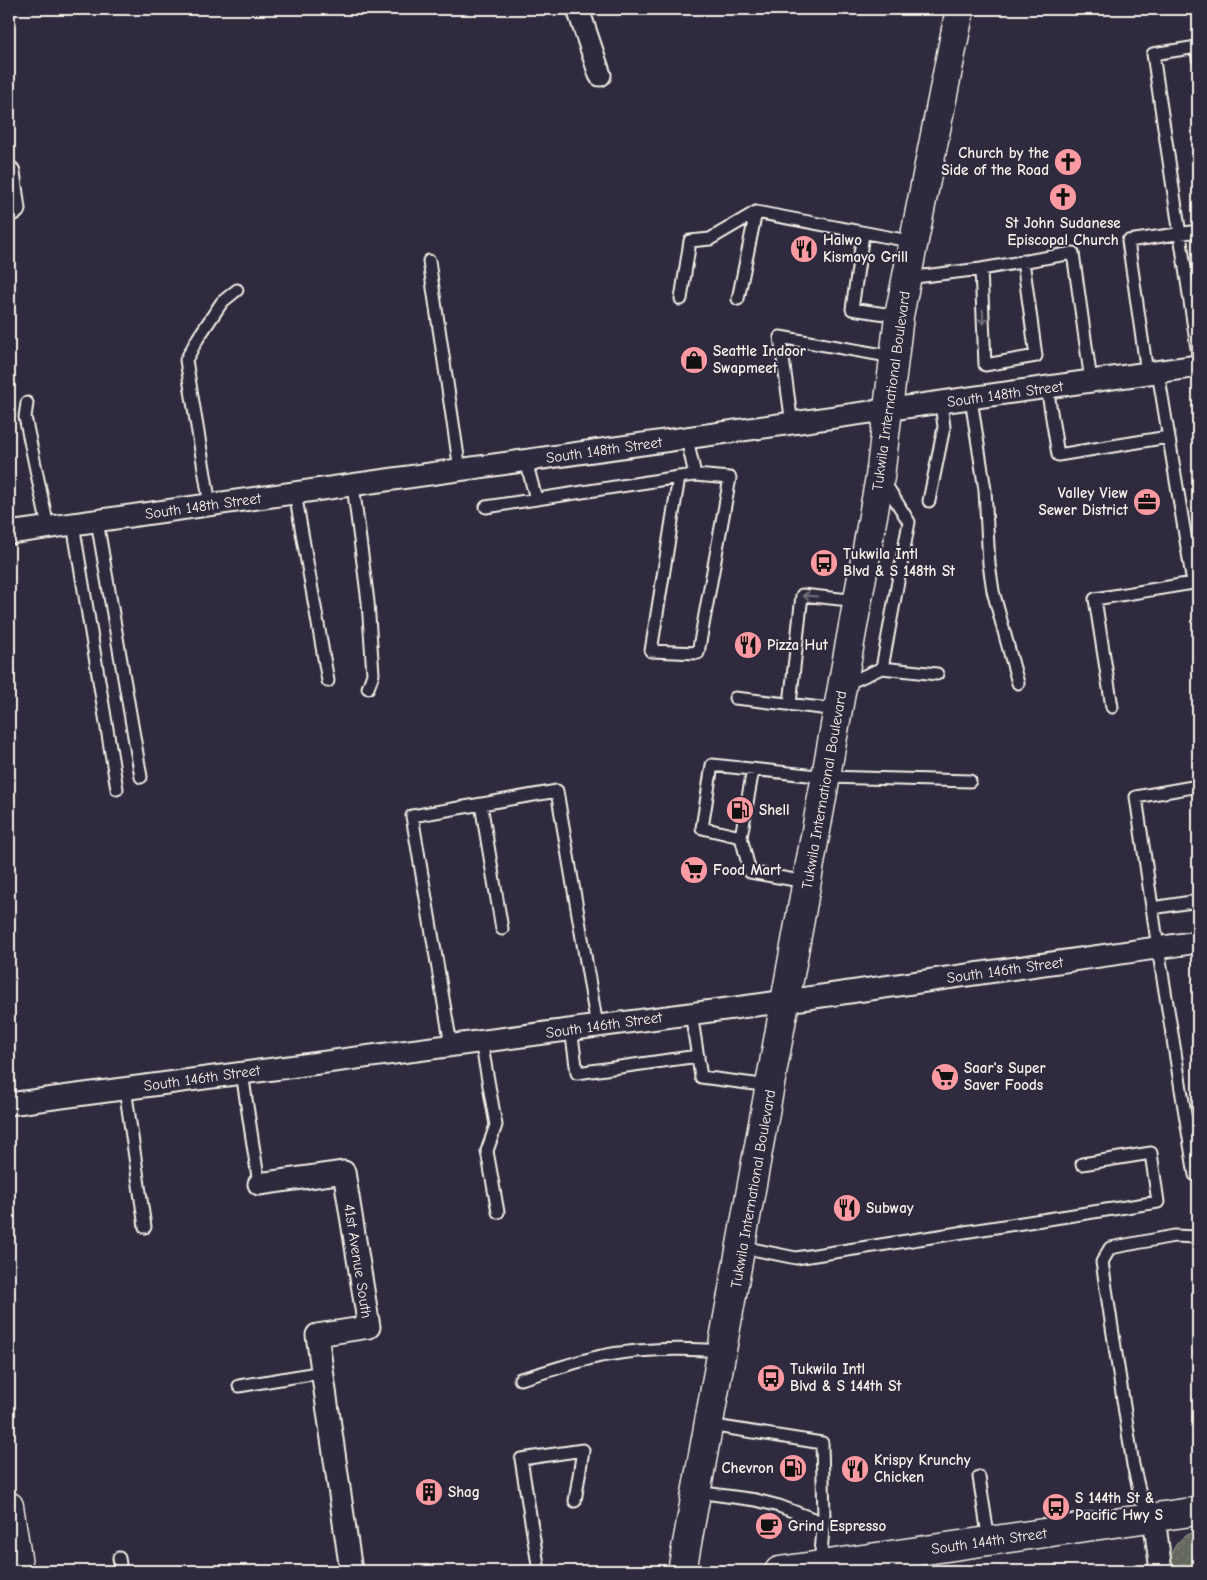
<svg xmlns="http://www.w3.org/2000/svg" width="1207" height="1580" viewBox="0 0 1207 1580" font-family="'Comic Neue',sans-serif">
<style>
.green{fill:url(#green-dots);stroke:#acada2}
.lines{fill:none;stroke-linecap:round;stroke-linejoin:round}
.lane-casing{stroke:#f4f1e8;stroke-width:15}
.street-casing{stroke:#f4f1e8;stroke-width:25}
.secondary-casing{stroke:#f4f1e8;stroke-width:31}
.primary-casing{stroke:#f4f1e8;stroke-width:31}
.lane{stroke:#2f2a3d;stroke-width:11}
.street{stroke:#2f2a3d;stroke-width:21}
.secondary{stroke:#2f2a3d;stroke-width:28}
.primary{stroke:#2f2a3d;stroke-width:28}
.oneway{stroke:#747079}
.labels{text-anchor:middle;stroke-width:4;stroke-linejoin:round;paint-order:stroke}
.poi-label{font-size:15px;font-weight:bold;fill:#f4f1e8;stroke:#2f2a3d;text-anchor:start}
.street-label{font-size:15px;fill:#f4f1e8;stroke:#2f2a3d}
</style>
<defs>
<pattern id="green-dots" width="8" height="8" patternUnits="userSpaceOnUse" patternTransform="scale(1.25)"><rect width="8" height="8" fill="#64695c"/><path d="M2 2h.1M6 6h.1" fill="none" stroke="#7b7f73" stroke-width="1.8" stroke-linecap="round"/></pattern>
</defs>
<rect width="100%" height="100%" fill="#2f2a3d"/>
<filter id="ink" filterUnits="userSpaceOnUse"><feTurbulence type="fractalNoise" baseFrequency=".02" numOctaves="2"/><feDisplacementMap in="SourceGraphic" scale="10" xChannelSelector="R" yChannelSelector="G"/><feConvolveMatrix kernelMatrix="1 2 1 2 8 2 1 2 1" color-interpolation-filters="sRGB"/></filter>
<g filter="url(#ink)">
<path class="green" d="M1198,1531V1571H1170C1168,1552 1178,1535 1198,1531Z"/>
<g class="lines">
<defs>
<path id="lane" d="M1198,59L1197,47L1153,54L1198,355
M863,234L852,309L899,316
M429,261L460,470
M981,269L985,365L1036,356L1023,261
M907,278L981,269L1073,253L1091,381
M681,299L690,241L710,239L756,212L914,242
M738,299L756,212
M1147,373L1128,241L1198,231
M1047,387L1058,455L1168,437
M971,399L985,490L989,564L993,591L1018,683
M27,403L25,417L48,527
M792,424L780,337L894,357
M687,439L695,475L730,478L698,653L651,651L679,477L695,475
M526,461L536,499
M353,485L368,602L373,674L368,688
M295,493L328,681
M929,501L944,427L941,403
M210,505L186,360L198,338L222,302L237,290
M486,507L679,477
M97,521L141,777
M73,524L117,789
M882,668L937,674
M844,685L882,668L909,522L883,480
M735,698L839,710
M790,704L802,595L859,601
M1112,707L1095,599L1193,583L1158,372
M481,804L502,929
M741,837L753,769
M806,882L750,872L741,837L702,828L712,765L827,777L970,781
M1152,908L1198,901
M691,1013L701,1077L770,1086
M571,1029L577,1073L698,1056
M481,1041L496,1125L487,1151L498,1212
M451,1045L412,816L557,791L597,1026
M242,1073L259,1184
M125,1088L145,1227
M1195,1175L1158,948L1136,797L1198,786
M742,1247L796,1258L1158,1202L1151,1153L1082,1164
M520,1379C547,1372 574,1362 601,1356C642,1348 682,1348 723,1351
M239,1386L323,1372
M709,1425L822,1443L824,1517L820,1565
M979,1477L989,1541
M697,1492L756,1500L779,1506L824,1523
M1146,1518L1133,1465L1102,1262L1110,1248L1174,1236L1198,1237
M119,1558L121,1571
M539,1571L521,1459L583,1450L575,1501"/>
<path id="street" d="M578,9L600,75
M9,172L14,209
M9,533L1198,366
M9,1104L787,1001L1198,942
M259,1184L344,1172L369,1327L317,1335L351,1571
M1154,1517L1161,1571"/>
<path id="secondary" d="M9,1506L19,1571
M779,1571L1198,1511"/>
<path id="primary" d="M682,1571L880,477L899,316L960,9"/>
</defs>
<use href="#lane" class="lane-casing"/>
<use href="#street" class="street-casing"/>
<use href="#secondary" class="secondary-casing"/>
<use href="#primary" class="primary-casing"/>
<use href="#lane" class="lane"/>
<use href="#street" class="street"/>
<use href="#secondary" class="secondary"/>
<use href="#primary" class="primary"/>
</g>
<defs><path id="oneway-shaft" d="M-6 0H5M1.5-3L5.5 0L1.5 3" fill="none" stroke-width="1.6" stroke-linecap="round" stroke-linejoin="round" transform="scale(1.25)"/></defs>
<g class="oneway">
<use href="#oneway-shaft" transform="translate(983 317) rotate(87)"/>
<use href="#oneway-shaft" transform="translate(810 596) rotate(-176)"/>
</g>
</g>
<defs>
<symbol id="church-disc" viewBox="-11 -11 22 22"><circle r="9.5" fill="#ff9aa2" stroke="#2f2a3d"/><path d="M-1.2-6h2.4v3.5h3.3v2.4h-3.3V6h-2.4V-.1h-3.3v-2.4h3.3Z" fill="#111"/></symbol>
<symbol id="restaurant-disc" viewBox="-11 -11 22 22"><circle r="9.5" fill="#ff9aa2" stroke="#2f2a3d"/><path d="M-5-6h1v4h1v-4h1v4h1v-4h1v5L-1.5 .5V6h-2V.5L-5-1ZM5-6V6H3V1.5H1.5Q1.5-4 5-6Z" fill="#111"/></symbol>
<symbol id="shop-disc" viewBox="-11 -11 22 22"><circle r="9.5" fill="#ff9aa2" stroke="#2f2a3d"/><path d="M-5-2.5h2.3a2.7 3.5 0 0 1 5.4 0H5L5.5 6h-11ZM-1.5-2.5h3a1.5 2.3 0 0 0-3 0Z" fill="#111"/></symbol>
<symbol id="office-disc" viewBox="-11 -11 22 22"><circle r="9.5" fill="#ff9aa2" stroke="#2f2a3d"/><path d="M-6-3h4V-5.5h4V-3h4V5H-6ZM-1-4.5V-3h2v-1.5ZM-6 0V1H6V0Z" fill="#111"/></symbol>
<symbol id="bus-disc" viewBox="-11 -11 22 22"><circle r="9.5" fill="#ff9aa2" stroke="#2f2a3d"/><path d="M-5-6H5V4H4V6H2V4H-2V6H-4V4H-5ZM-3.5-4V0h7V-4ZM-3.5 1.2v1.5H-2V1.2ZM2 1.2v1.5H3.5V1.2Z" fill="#111"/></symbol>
<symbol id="fuel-disc" viewBox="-11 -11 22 22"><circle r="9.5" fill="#ff9aa2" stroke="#2f2a3d"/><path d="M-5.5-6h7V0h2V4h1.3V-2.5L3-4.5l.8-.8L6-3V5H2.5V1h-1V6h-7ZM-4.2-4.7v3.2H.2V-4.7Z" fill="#111"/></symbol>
<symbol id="supermarket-disc" viewBox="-11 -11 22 22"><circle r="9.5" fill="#ff9aa2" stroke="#2f2a3d"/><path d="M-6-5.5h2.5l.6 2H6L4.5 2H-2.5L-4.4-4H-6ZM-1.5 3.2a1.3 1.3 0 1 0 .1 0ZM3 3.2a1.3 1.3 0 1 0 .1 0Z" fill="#111"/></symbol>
<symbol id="building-disc" viewBox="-11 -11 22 22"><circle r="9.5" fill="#ff9aa2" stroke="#2f2a3d"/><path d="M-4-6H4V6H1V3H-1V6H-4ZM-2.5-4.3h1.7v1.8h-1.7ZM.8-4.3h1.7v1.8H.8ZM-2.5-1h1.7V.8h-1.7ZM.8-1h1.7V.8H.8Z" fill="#111"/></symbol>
<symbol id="cafe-disc" viewBox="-11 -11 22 22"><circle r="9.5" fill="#ff9aa2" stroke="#2f2a3d"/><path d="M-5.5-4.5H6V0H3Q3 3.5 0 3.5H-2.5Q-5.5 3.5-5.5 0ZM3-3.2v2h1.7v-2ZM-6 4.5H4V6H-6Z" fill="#111"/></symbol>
</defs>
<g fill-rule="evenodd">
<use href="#church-disc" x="1052" y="146" width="32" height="32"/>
<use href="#church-disc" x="1047" y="181" width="32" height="32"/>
<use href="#restaurant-disc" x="788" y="233" width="32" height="32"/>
<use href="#shop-disc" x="678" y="344" width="32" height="32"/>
<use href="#office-disc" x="1131" y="486" width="32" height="32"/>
<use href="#bus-disc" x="808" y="547" width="32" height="32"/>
<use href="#restaurant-disc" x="732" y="629" width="32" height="32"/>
<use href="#fuel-disc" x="724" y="794" width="32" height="32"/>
<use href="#supermarket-disc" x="678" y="854" width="32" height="32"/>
<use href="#supermarket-disc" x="929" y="1061" width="32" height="32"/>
<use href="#restaurant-disc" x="831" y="1192" width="32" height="32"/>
<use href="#bus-disc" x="755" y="1362" width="32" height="32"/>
<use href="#fuel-disc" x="777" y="1452" width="32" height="32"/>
<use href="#restaurant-disc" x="839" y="1453" width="32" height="32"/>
<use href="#building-disc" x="413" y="1476" width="32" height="32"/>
<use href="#bus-disc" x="1040" y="1491" width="32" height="32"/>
<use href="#cafe-disc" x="753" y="1510" width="32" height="32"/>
</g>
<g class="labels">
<g class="poi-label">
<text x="1049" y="158" text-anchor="end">Church by the<tspan x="1049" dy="17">Side of the Road</tspan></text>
<text x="1063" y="228" text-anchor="middle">St John Sudanese<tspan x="1063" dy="17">Episcopal Church</tspan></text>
<text x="823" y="245">Halwo<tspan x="823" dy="17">Kismayo Grill</tspan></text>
<text x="713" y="356">Seattle Indoor<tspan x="713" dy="17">Swapmeet</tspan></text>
<text x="1128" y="498" text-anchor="end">Valley View<tspan x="1128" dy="17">Sewer District</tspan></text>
<text x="843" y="559">Tukwila Intl<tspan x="843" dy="17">Blvd &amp; S 148th St</tspan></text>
<text x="767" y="650">Pizza Hut</text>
<text x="759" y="815">Shell</text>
<text x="713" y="875">Food Mart</text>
<text x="964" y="1073">Saar's Super<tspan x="964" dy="17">Saver Foods</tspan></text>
<text x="866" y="1213">Subway</text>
<text x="790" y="1374">Tukwila Intl<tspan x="790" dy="17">Blvd &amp; S 144th St</tspan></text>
<text x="874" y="1465">Krispy Krunchy<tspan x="874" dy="17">Chicken</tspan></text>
<text x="774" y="1473" text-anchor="end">Chevron</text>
<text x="448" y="1497">Shag</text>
<text x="1075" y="1503">S 144th St &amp;<tspan x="1075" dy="17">Pacific Hwy S</tspan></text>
<text x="788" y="1531">Grind Espresso</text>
</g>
<g class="street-label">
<text transform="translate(891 391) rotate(-82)" y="5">Tukwila International Boulevard</text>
<text transform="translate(1005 394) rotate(-8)" y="5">South 148th Street</text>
<text transform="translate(604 450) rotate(-8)" y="5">South 148th Street</text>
<text transform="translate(203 506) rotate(-8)" y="5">South 148th Street</text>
<text transform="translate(824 790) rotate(-80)" y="5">Tukwila International Boulevard</text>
<text transform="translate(1005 970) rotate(-8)" y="5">South 146th Street</text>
<text transform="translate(604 1025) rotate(-8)" y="5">South 146th Street</text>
<text transform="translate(202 1078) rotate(-8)" y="5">South 146th Street</text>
<text transform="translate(753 1189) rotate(-80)" y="5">Tukwila International Boulevard</text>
<text transform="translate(358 1261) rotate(81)" y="5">41st Avenue South</text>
<text transform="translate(989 1541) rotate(-8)" y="5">South 144th Street</text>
</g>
</g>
<rect width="1207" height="1580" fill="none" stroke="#2f2a3d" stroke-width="30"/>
<rect x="15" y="15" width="1177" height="1550" fill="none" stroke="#f4f1e8" stroke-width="2" filter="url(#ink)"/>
</svg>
